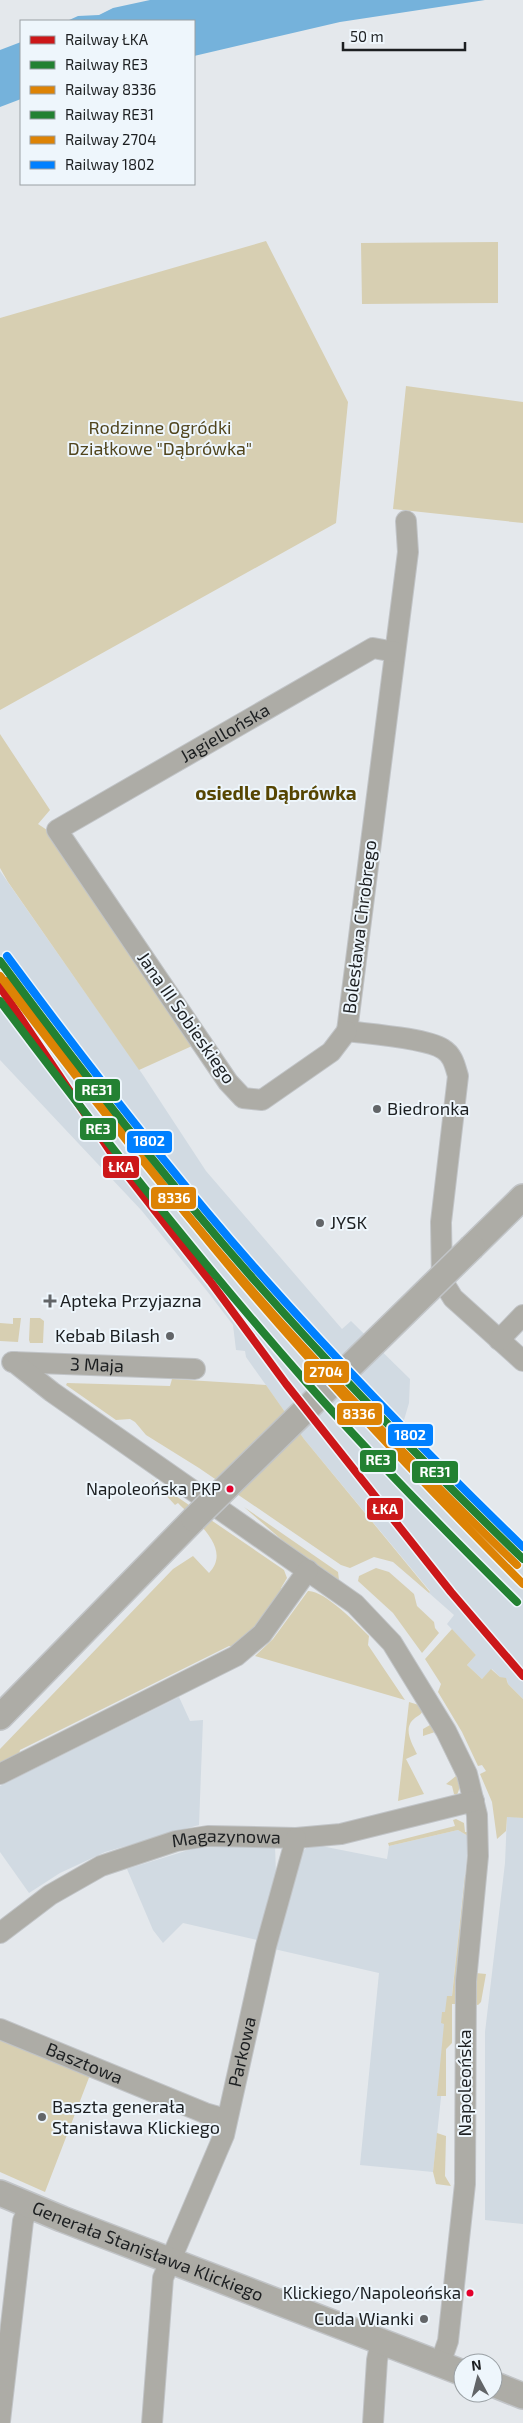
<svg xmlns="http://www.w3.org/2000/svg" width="523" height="2423" viewBox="0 0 523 2423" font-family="'Exo 2',sans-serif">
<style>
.built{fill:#d1dae2}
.green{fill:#d7cfb2}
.water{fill:#75b2db}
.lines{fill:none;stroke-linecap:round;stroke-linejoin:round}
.minor-casing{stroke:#c1c4c7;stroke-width:22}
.tertiary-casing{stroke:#c1c4c7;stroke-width:28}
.minor{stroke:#adaca6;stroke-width:20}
.tertiary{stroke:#adaca6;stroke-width:25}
.tertiary-bridge-casing{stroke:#c1c4c7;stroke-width:28;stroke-linecap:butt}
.tertiary-bridge{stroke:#adaca6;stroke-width:25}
.rail-1-casing{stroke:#eef6fc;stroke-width:11}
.rail-2-casing{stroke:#eef6fc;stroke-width:11}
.rail-3-casing{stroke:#eef6fc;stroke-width:11}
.rail-4-casing{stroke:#eef6fc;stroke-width:11}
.rail-5-casing{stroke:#eef6fc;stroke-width:11}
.rail-6-casing{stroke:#eef6fc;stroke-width:11}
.rail-1{stroke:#cc1719;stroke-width:8}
.rail-2{stroke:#238132;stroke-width:8}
.rail-3{stroke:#dd8305;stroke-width:8}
.rail-4{stroke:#238132;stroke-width:8}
.rail-5{stroke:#dd8305;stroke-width:8}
.rail-6{stroke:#0080ff;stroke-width:8}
.poi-dot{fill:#626568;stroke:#eef6fc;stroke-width:2}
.bus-dot{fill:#e4002b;stroke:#eef6fc;stroke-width:2}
.labels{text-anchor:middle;stroke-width:4;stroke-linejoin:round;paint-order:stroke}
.bus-label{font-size:17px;fill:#1c1f21;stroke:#eef6fc;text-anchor:end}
.park-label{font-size:18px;fill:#50441c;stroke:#eef6fc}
.street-label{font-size:18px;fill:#1c1f21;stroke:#eef6fc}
.poi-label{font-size:18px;fill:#1c1f21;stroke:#eef6fc;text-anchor:start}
.neighbourhood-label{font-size:19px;font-weight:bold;fill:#564502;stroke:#eef6fc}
.line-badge{stroke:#eef6fc;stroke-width:2}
.badge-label{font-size:14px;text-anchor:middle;font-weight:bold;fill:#fff}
</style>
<rect width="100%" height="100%" fill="#e4e8ec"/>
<path class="built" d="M0,871L143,1075L206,1171L342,1329L351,1321L410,1379L409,1403L404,1420L483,1509L520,1541L519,1543L523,1547V1699L508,1684L507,1680L500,1677L492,1669L482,1679L467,1665L476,1655L447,1624L454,1615L429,1593L430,1591L304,1439L246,1357L245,1351L236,1350L233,1325L207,1291L142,1211L0,1060Z
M179,1697L190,1721L203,1720L199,1825L105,1852L60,1873L29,1893L0,1852V1786Z
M507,1816L523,1818V2224L485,2220V2032L505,1863Z
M458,1830L468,1836L467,1855L433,2172L360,2165L379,1973L274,1949L301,1853L311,1844L387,1859L389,1846Z
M275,1845L276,1875L257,1940L183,1923L163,1943L153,1930L127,1869L195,1848Z"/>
<path class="green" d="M266,241L348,402L336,523L0,710V318Z
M498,242V303L362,304L361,243Z
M406,386L523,402V523L393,509Z
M0,734L50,810L38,824L47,830L192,1046L139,1070L8,882L0,868Z
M13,1318H21L18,1342L0,1341V1323L13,1324Z
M30,1318H40L44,1321L43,1343H30L29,1340Z
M172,1379L266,1385L304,1439L430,1592L429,1593L393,1562L374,1557L350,1568L341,1565L199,1468L146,1435L135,1422L130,1419L116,1420L66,1385L67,1383L170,1386Z
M151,1479L284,1570L287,1578L281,1588L285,1592L237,1648L229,1646L20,1750L18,1758L0,1767V1749L173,1569L193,1556L209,1573C233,1548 194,1520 178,1503L175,1505Z
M244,1507L338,1572L339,1580L289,1546Z
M376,1568L389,1572L414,1594L417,1606L434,1622L435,1628L439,1633L422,1653L393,1613L358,1581L359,1576Z
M308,1591C324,1590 357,1624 369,1636L368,1645L405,1700L255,1656L273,1639Z
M452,1629L476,1655L467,1665L482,1679L491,1669L500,1677L506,1678L508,1684L523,1699V1818L507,1817L506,1831L497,1839L492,1802L480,1774L486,1771L482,1765L478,1766L462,1732L438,1692L441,1684L425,1659Z
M409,1702L422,1706L423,1710C421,1715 419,1715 415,1718C402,1728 412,1743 417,1754L406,1759L424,1794L398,1801Z
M430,1725L433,1726L461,1784L457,1795L454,1794L452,1786L446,1784L456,1776L435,1732L423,1736V1729Z
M456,1819L464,1823L465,1832H470V1855H467L468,1836L458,1830L389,1846L388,1843L455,1826L453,1820Z
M465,1875H468L457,2004H452V2043L446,2049V2096H437L444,2024L441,2023L442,2012H445L447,1996H452Z
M476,1973L486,1974L481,2002L478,2005L473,2004Z
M0,2036L90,2075L45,2192L0,2172Z
M437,2133L446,2136L445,2176L451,2186L436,2184L433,2172Z"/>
<path class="water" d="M150,0H485L340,22L194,56V21H67L78,16L99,15L113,8Z
M21,42V99L0,107V50Z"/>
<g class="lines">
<defs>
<g id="minor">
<path d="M406,521L408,552L347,1031C370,1034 426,1038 443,1049C453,1055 455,1066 458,1076L441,1222L442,1280L453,1298L523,1361"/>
<path id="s1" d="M347,1031L331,1052L262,1100L243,1098L228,1082L57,830L373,648L395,652"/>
<path d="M499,1340L523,1315"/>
<path id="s2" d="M12,1362L195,1369"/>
<path d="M14,1362L52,1392L355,1604L392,1643L446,1731L467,1774L477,1815L478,1856L466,1981L465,2184L448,2341L440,2364"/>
<path d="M0,1774L236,1656L262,1634L308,1570"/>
<path id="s3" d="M0,1933L50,1895L101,1866L176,1841L208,1836L296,1838L341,1834L474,1801"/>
<path id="s4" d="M0,2029L205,2113L226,2119"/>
<path d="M0,2421L23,2221L29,2206"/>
<path id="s5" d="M152,2423L163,2278L224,2135L266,1946L296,1838"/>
<path d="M373,2423L377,2360L381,2341"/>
</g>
<g id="tertiary">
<path d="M472,1247L523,1197"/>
<path d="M0,1717L194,1519"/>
<path id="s6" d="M0,2193L62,2219L463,2373"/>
<path d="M493,2384L523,2396"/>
</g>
</defs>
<use href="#minor" class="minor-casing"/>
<use href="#tertiary" class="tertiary-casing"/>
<use href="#minor" class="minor"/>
<use href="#tertiary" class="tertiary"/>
<defs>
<path id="tertiary-bridge" d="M194,1519L472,1247"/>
</defs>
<use href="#tertiary-bridge" class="tertiary-bridge-casing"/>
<use href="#tertiary-bridge" class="tertiary-bridge"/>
<defs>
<path id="rail-1" d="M0,987L120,1166L210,1281L286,1384L451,1592L523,1676"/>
<path id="rail-2" d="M0,1001C98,1132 199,1260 307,1383C374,1459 445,1531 517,1602"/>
<path id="rail-3" d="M7,981C87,1089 169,1196 256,1298C341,1397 431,1491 523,1584"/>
<path id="rail-4" d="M0,961C79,1068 161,1174 249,1274C336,1373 428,1467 523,1559"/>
<path id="rail-5" d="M0,976C77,1079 156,1181 241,1278C328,1378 422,1473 517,1565"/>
<path id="rail-6" d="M7,956C86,1063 167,1168 255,1268C341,1365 430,1457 523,1547"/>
</defs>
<use href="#rail-1" class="rail-1-casing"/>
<use href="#rail-2" class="rail-2-casing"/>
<use href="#rail-3" class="rail-3-casing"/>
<use href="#rail-4" class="rail-4-casing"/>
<use href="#rail-5" class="rail-5-casing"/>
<use href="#rail-6" class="rail-6-casing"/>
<use href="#rail-1" class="rail-1"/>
<use href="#rail-2" class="rail-2"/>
<use href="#rail-3" class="rail-3"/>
<use href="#rail-4" class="rail-4"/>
<use href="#rail-5" class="rail-5"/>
<use href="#rail-6" class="rail-6"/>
</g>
<g class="poi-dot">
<circle cx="377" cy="1109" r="5"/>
<circle cx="320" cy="1223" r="5"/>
<path d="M47.5 1293.5h5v5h5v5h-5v5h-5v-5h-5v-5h5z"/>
<circle cx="170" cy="1336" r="5"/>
<circle cx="42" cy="2117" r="5"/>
<circle cx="424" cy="2319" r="5"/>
</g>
<g class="bus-dot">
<circle cx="230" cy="1489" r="4.5"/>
<circle cx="470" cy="2293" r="4.5"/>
</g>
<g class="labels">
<g class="bus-label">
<text x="221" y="1495">Napoleońska PKP</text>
<text x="461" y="2299">Klickiego/Napoleońska</text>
</g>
<g class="park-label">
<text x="160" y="434">Rodzinne Ogródki<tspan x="160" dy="21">Działkowe "Dąbrówka"</tspan></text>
</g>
<g class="street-label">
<text dy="6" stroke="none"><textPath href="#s1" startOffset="650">Jagiellońska</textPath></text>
<text transform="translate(360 927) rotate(-83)" y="6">Bolesława Chrobrego</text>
<text transform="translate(186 1018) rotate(55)" y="6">Jana III Sobieskiego</text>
<text dy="6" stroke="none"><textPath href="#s2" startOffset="85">3 Maja</textPath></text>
<text dy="6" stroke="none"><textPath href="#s3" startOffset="251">Magazynowa</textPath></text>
<text dy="6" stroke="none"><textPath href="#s5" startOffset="386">Parkowa</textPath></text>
<text dy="6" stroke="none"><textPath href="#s4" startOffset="91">Basztowa</textPath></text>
<text transform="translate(465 2083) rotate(-90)" y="6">Napoleońska</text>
<text dy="6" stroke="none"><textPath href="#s6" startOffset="159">Generała Stanisława Klickiego</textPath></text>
</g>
<g class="poi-label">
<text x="387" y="1115">Biedronka</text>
<text x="330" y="1229">JYSK</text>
<text x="60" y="1307">Apteka Przyjazna</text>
<text x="160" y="1342" text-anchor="end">Kebab Bilash</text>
<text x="52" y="2113">Baszta generała<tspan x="52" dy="21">Stanisława Klickiego</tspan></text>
<text x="414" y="2325" text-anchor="end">Cuda Wianki</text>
</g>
<g class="neighbourhood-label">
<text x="276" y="800">osiedle Dąbrówka</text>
</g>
</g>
<g class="line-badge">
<rect x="74" y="1078" width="47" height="24" rx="5" fill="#238132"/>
<rect x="79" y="1117" width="38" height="24" rx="5" fill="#238132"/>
<rect x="126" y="1130" width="47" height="24" rx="5" fill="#0080ff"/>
<rect x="102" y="1155" width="38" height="24" rx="5" fill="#cc1719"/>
<rect x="150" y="1186" width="47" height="24" rx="5" fill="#dd8305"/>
<rect x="303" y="1360" width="47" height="24" rx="5" fill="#dd8305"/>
<rect x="336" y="1402" width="47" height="24" rx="5" fill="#dd8305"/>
<rect x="387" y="1423" width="47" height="24" rx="5" fill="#0080ff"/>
<rect x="359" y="1449" width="38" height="24" rx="5" fill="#238132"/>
<rect x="411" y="1460" width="48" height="24" rx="5" fill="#238132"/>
<rect x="366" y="1497" width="38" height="24" rx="5" fill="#cc1719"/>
</g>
<g class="badge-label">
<text x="97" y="1095">RE31</text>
<text x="98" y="1134">RE3</text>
<text x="149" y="1146">1802</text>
<text x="121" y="1172">ŁKA</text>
<text x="174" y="1203">8336</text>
<text x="326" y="1377">2704</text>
<text x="359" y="1419">8336</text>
<text x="410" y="1440">1802</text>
<text x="378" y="1465">RE3</text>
<text x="435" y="1477">RE31</text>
<text x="385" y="1514">ŁKA</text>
</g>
<rect x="20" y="20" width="175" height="165" fill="#eef6fc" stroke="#9aa0a4"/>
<rect x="30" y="36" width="25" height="8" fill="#cc1719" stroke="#9aa0a4"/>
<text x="65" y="45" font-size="15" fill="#1c1f21">Railway ŁKA</text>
<rect x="30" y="61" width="25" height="8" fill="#238132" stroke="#9aa0a4"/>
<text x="65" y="70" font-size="15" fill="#1c1f21">Railway RE3</text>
<rect x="30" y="86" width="25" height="8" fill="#dd8305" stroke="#9aa0a4"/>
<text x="65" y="95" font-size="15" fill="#1c1f21">Railway 8336</text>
<rect x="30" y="111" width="25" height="8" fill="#238132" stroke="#9aa0a4"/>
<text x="65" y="120" font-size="15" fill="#1c1f21">Railway RE31</text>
<rect x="30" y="136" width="25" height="8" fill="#dd8305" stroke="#9aa0a4"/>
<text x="65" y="145" font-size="15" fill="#1c1f21">Railway 2704</text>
<rect x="30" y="161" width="25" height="8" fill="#0080ff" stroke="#9aa0a4"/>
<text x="65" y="170" font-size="15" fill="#1c1f21">Railway 1802</text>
<g transform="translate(478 2378) rotate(353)"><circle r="24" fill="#eef6fc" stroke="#9aa0a4"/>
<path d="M0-4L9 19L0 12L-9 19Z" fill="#626568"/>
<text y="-8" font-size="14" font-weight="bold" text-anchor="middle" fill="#1c1f21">N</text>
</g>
<path d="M343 42v8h122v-8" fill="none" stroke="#1c1f21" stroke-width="2.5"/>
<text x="350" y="42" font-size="15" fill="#1c1f21" stroke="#eef6fc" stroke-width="4" paint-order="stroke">50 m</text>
</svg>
